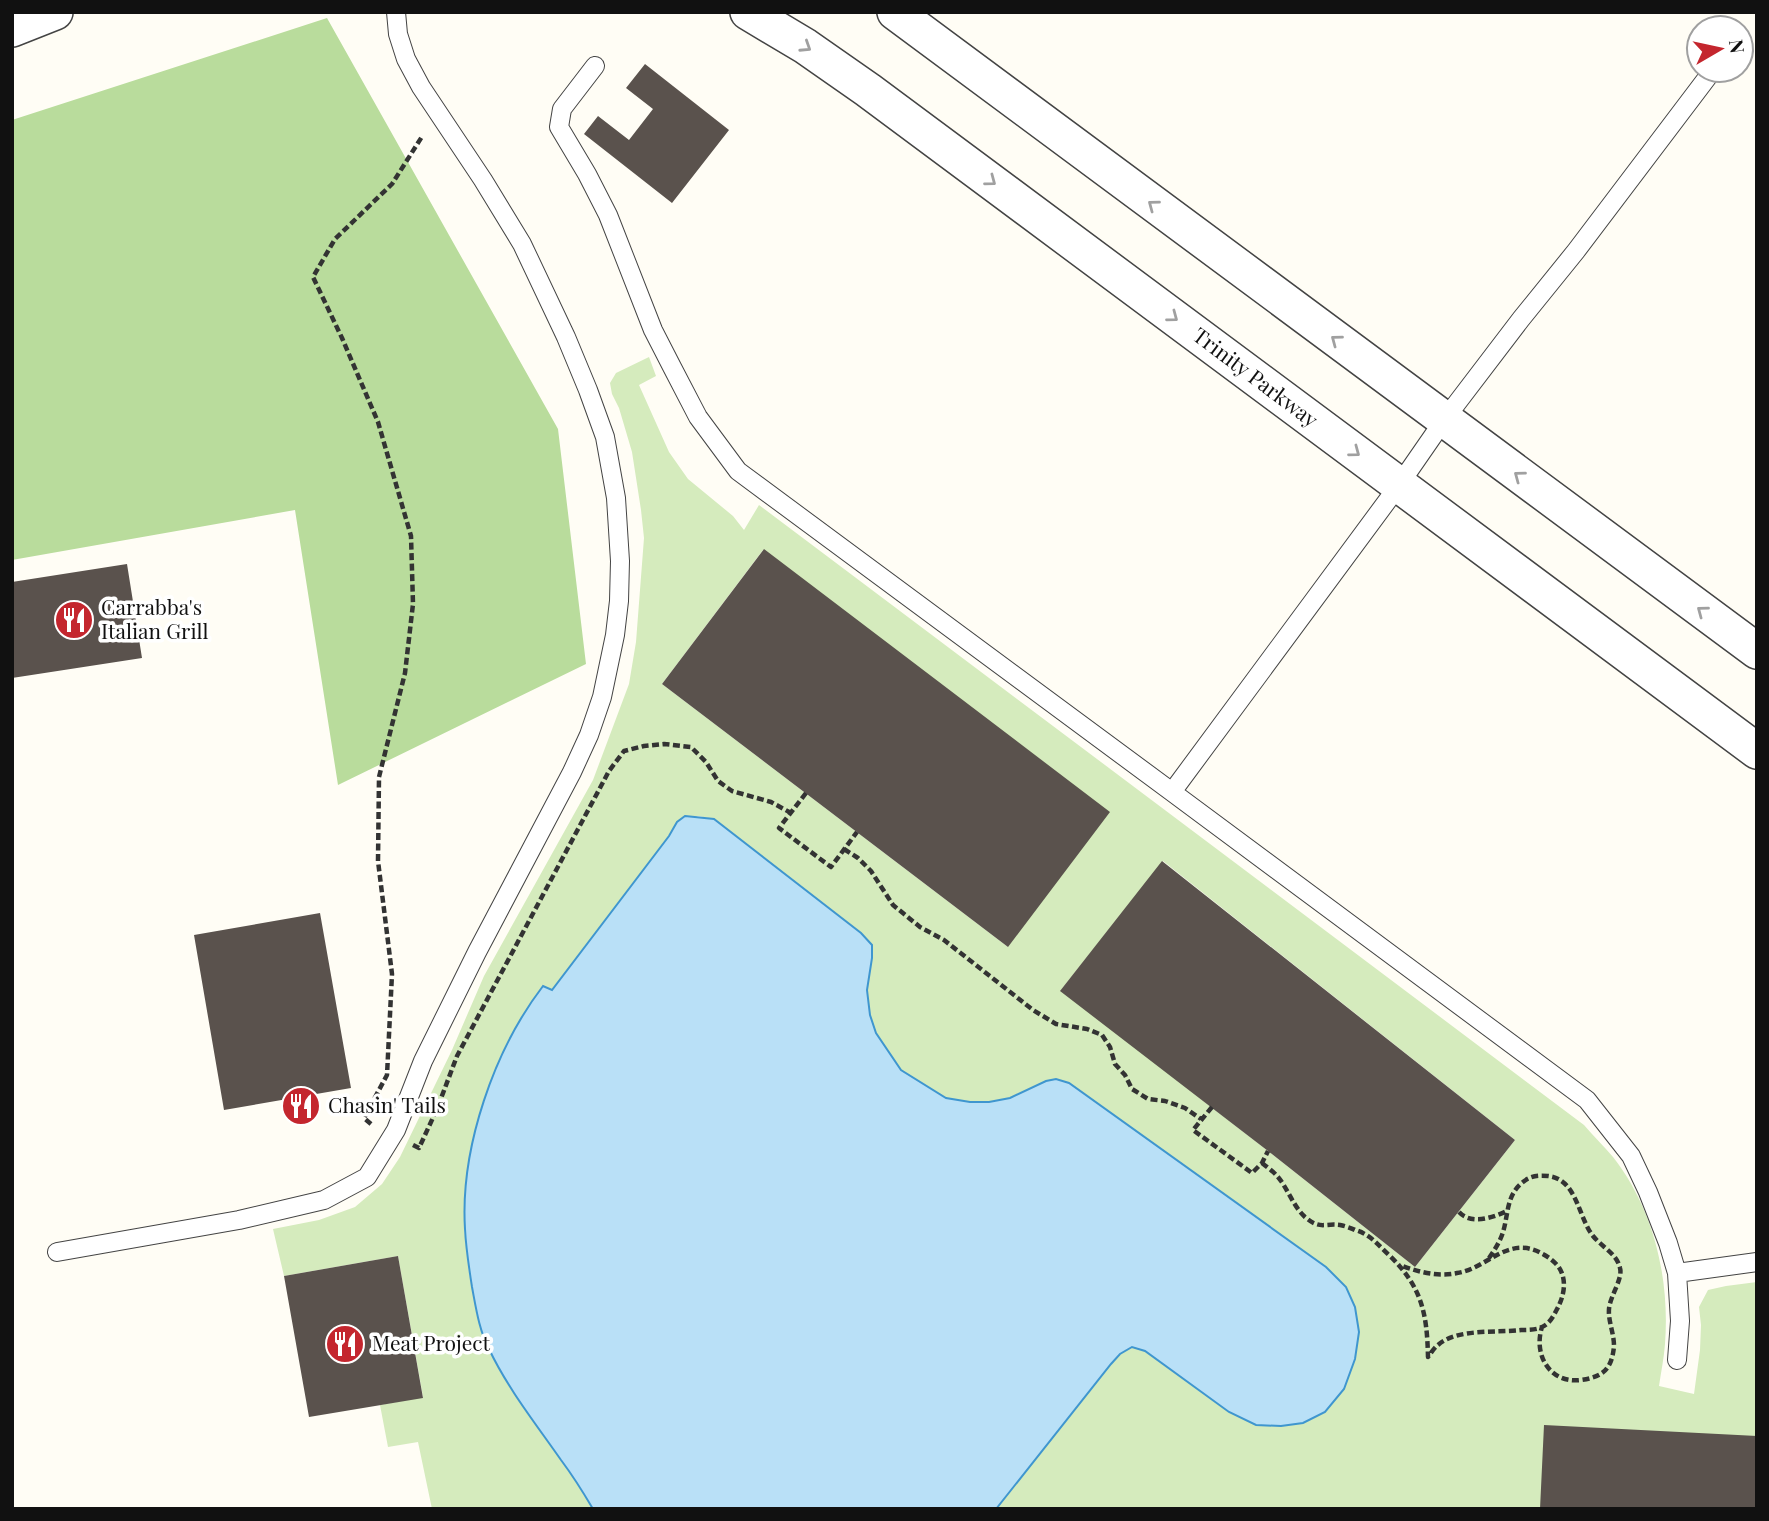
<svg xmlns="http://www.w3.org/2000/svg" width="1769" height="1521" viewBox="0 0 1769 1521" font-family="'Playfair Display',serif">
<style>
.green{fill:#d5ebbd;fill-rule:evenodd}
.forest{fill:#b9dc9c}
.water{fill:#b9e0f7;stroke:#3f96cf;stroke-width:2}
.building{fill:#5a524d}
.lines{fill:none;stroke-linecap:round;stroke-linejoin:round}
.service-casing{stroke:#444;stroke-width:20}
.minor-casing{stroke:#444;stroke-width:38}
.path{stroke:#333;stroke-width:4.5;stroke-dasharray:7 3.5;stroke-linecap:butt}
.service{stroke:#fff;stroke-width:18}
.minor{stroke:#fff;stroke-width:35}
.oneway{stroke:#a0a0a0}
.labels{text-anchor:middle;stroke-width:7;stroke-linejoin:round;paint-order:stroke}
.street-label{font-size:21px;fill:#111;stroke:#fff}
.poi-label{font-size:21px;fill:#111;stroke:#fff;text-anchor:start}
</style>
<rect width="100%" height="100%" fill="#fffdf5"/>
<path class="green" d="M649,357L656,376L639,385L669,452L688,479L733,516L744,530L759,505L1584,1125C1593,1136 1604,1146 1613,1157C1654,1209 1670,1279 1665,1344C1664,1358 1661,1372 1659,1386L1694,1394L1700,1350L1701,1325L1699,1307L1708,1290L1726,1286L1757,1282V1509H996L1111,1364L1120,1354L1132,1347L1145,1350L1229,1412L1281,1426L1303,1423L1325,1412L1346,1287L1326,1267L1069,1083L1056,1079L1046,1081L1010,1098L989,1102H970L946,1098L901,1070L876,1033L870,1015L867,990L872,958V945L861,933L714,819L698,816L677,822L669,836L552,991L543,986L505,1049L489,1085L477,1124L464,1228L469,1272L477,1315L487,1347L511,1389L564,1463L593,1509H432L418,1442L388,1447L380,1405L423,1397L398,1256L284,1276L273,1229L319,1220L355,1207L382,1184L400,1157L452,1050L484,976L593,780L629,684L636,642L644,538L641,510L632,452L619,408L612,394L610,383L616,373ZM763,550H764L1008,947L662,684ZM1163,861L1515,1140L1415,1267L1268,1151L1061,990Z"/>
<path class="forest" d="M327,18L558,429L586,664L338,785L295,510L12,560V120Z"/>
<path class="water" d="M685,816L714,819L861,933L872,945V958L867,990L870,1015L876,1033L901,1070L946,1098L970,1102H989L1010,1098L1046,1081L1056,1079L1069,1083L1326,1267L1346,1287L1355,1307L1359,1332L1355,1359L1344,1389L1325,1412L1303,1423L1281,1426L1256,1425L1229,1412L1145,1351L1132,1347L1120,1354L1111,1364L996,1509H593C583,1492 573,1476 561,1460C536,1424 508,1389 489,1349C479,1330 476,1308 472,1287C469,1268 466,1249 465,1229C460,1148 494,1050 543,986L552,990L669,836L677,822Z"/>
<path class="building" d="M645,64L729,130L672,203L584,134L598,116L629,140L653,109L626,88Z
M764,549L1110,812L1008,947L662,684Z
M127,564L142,658L12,678V582Z
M1162,861L1515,1140L1415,1267L1268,1151L1060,991Z
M320,913L351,1088L224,1110L194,935Z
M398,1256L423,1398L309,1417L284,1276Z
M1544,1425L1757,1436V1509H1540Z"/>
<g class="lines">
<defs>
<path id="service" d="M595,66L562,109L559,127L587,174L608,215L653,330L672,367L698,417L738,471L1172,792
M57,1252L239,1220L324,1200L367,1177L396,1130L423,1061L477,952L572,772L589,735L602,697L615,635L619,601L620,561L616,498L605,437L588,390L566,337L522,244L483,180L421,87L406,59L398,34L396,12
M1677,1273L1757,1262
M1677,1360L1680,1321L1677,1273L1668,1243L1648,1192L1631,1156L1587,1100L1172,792L1399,485L1444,420L1521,319L1576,251L1713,70"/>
<path id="minor" d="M748,12L805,46L868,90L1757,751
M895,12L1757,651
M12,29L55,12"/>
</defs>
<use href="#service" class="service-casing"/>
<use href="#minor" class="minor-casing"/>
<path class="path" d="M806,793L779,828L831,867L857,832
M844,849L858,858L871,871L893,905L920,927L944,940L1033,1010L1056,1024L1087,1029L1102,1035L1110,1047L1115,1064L1125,1075L1132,1089L1148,1099L1165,1101L1185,1108L1201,1119
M1212,1107L1193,1130L1252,1173L1262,1163L1268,1151
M371,1124L364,1118L387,1075L392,974L378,861L379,777L405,673L413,604L411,536L378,422L342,338L313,277L335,239L392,184L423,135
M413,1145L419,1148L437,1109L457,1056L609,771L624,751L644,746L664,744L691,747L706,762L718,781L732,791L771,802L791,813
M1262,1163C1267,1167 1274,1172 1278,1177C1288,1189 1293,1206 1305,1217C1320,1230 1324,1223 1340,1225C1345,1226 1351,1228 1355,1230C1370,1234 1378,1245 1389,1255C1422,1287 1427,1313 1428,1357C1431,1353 1434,1348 1438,1345C1457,1328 1498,1333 1521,1330C1527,1330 1537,1330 1542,1327C1549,1324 1553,1317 1556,1311C1564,1297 1568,1280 1558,1266C1553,1260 1547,1256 1541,1253C1507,1235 1487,1269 1457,1273C1437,1277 1418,1272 1400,1265
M1459,1212C1471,1225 1492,1218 1507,1211
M1489,1258C1494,1251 1499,1243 1502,1235C1509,1216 1505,1196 1523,1182C1530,1176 1538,1175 1548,1176C1577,1179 1578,1217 1593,1236C1602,1247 1617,1254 1620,1268C1623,1279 1610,1296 1609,1309C1608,1321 1614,1333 1614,1346C1612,1369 1603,1377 1581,1380C1550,1384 1533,1355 1542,1327"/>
<use href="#service" class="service"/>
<use href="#minor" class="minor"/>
</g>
<defs><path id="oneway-chevron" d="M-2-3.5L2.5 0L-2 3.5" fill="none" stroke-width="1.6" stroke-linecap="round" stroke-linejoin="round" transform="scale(1.75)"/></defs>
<g class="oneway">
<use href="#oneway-chevron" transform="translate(806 47) rotate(33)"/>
<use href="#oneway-chevron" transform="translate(991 181) rotate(37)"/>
<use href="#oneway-chevron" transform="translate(1153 205) rotate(-143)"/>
<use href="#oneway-chevron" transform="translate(1173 317) rotate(37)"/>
<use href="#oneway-chevron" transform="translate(1336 340) rotate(-143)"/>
<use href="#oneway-chevron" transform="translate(1355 452) rotate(37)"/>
<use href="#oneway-chevron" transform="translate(1519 476) rotate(-143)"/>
<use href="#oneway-chevron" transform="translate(1702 611) rotate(-143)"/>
</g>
<defs>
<symbol id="restaurant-disc" viewBox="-11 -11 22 22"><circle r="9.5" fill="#c4262e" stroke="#fff"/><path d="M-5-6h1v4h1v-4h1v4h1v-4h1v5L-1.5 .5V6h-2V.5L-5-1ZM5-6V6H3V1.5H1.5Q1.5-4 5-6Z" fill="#fff"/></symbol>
</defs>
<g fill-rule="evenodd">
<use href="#restaurant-disc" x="52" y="598" width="44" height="44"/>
<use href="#restaurant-disc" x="279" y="1084" width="44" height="44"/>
<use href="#restaurant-disc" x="323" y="1322" width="44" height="44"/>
</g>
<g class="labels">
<g class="street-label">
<text transform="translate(1255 378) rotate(37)" y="7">Trinity Parkway</text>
</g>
<g class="poi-label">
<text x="101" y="615">Carrabba's<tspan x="101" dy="24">Italian Grill</tspan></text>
<text x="328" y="1113">Chasin' Tails</text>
<text x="372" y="1351">Meat Project</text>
</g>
</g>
<rect width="1769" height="1521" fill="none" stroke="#111111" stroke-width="28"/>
<g transform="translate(1720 49) rotate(81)"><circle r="33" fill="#ffffff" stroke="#a0a0a0" stroke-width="2"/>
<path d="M0-5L12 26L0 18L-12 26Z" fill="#c4262e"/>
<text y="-10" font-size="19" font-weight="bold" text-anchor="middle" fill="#111111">N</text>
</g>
</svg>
